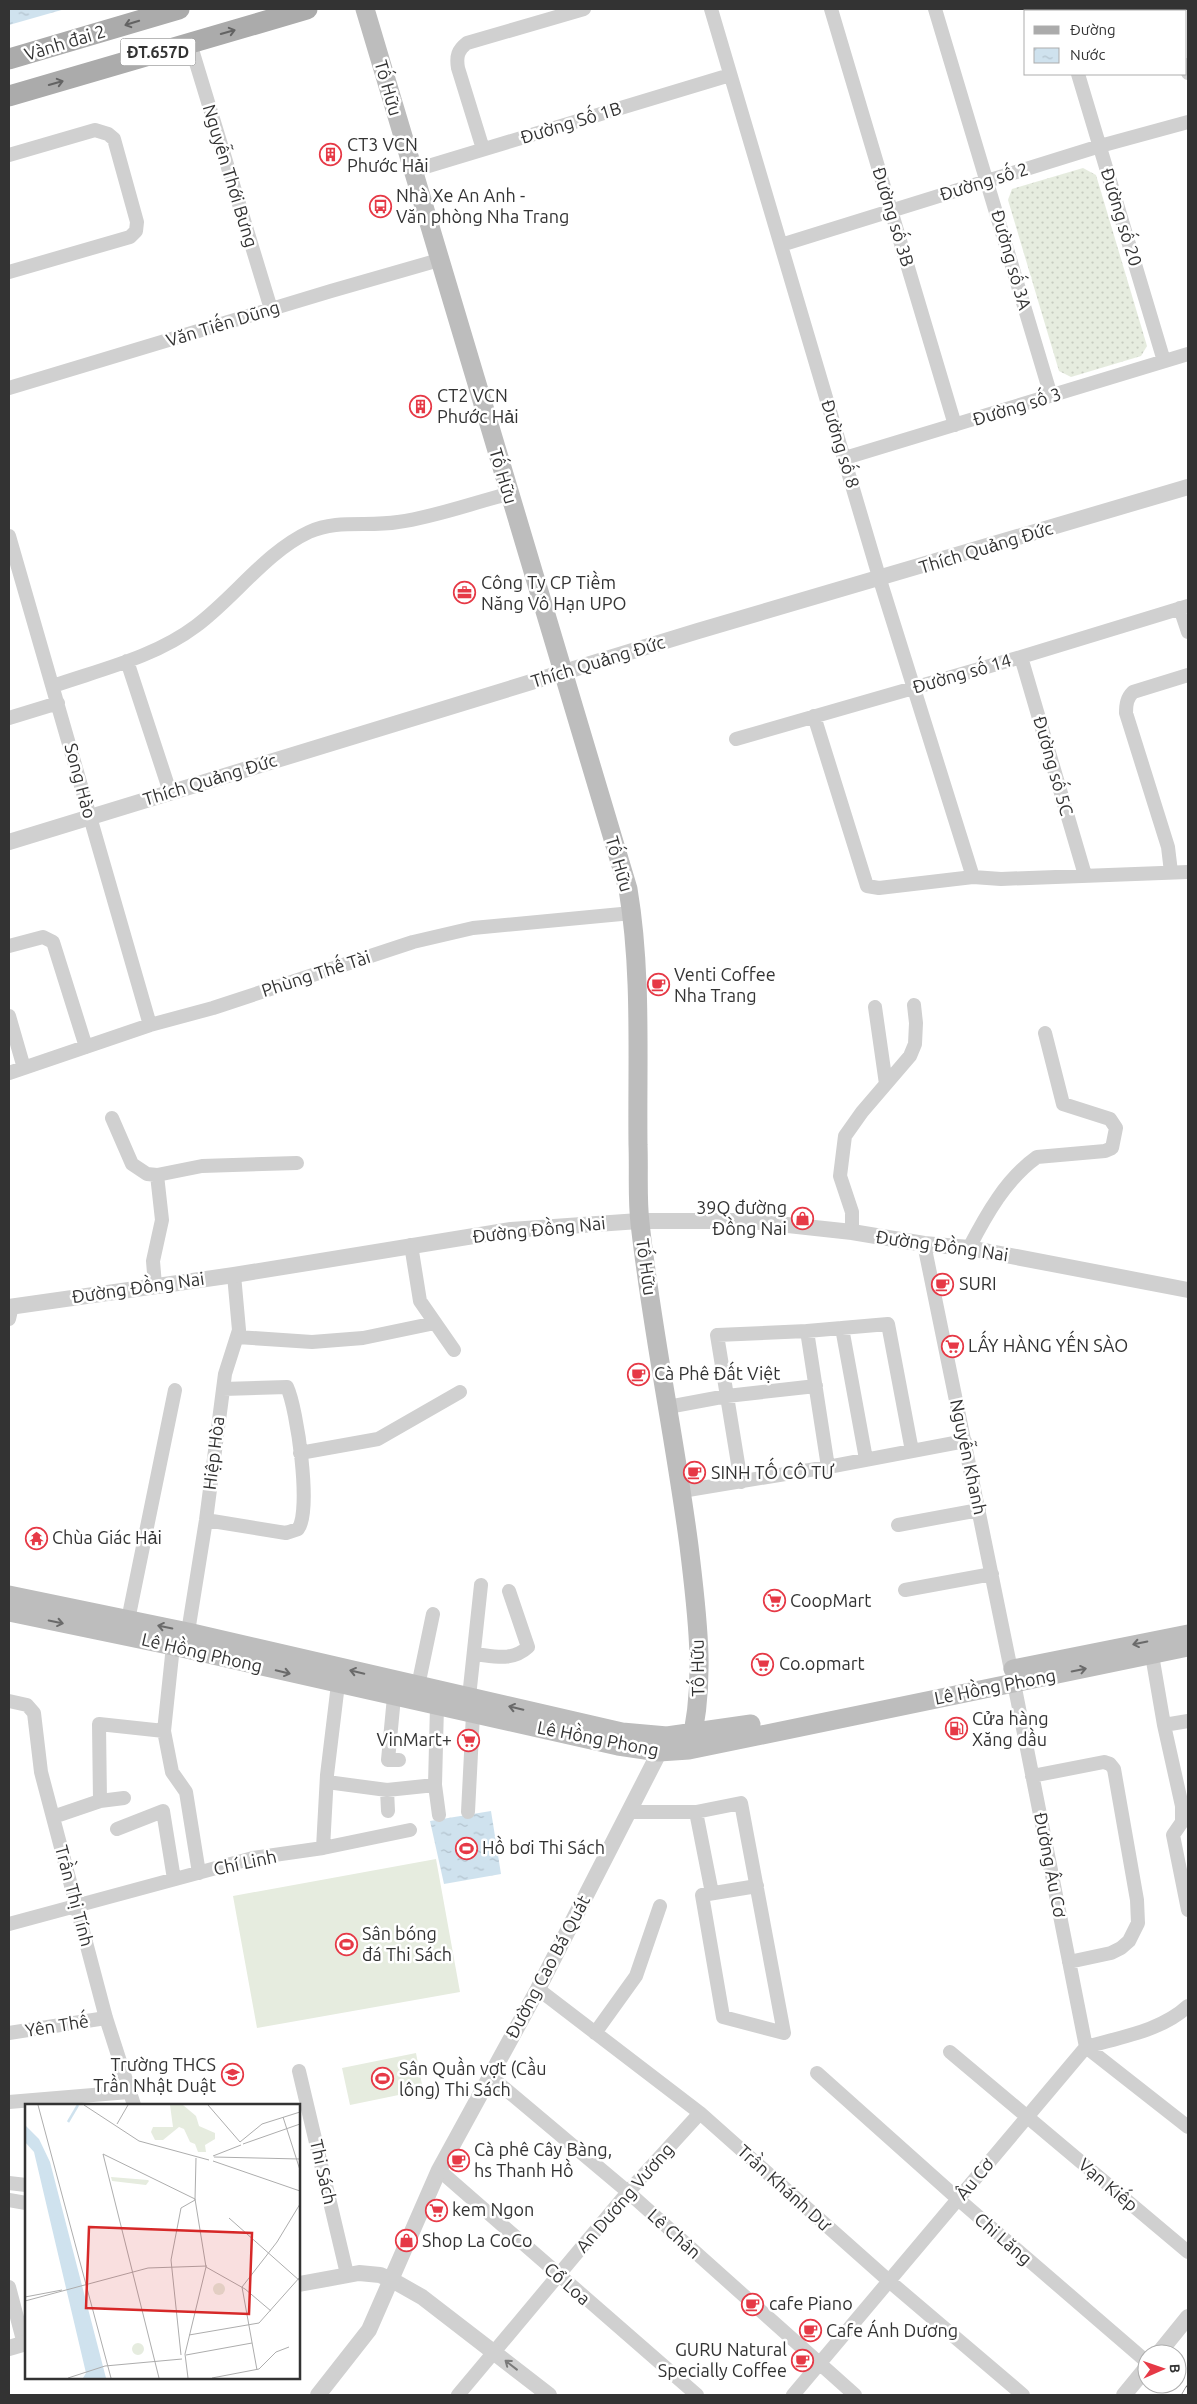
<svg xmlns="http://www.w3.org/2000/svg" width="1197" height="2404" viewBox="0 0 1197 2404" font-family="Ubuntu,sans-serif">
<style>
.grass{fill:url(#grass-dots)}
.garden{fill:#e6ecdf}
.water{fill:url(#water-ripples)}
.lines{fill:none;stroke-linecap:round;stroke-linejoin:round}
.minor{stroke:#d0d0d0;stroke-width:14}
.tertiary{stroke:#d0d0d0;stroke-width:16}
.secondary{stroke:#bdbdbd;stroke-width:19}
.primary{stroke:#ababab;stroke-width:21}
.rail-casing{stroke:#888;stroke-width:5.5}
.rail{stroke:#fff;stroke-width:4;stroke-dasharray:11;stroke-linecap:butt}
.oneway{stroke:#636363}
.oneway2{stroke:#6a6a6a}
.oneway3{stroke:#7a7a7a}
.labels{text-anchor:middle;stroke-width:5;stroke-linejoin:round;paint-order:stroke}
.shield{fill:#fff;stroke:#707070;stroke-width:1}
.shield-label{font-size:16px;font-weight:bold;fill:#333}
.street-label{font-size:18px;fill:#333;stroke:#fff}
.poi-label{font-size:18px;fill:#333;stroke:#fff;text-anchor:start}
.inset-river{fill:none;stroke:#cfe2ee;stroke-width:2.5}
.inset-road{fill:none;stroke:#adadad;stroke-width:1}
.view{fill:#d62828;fill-opacity:0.15;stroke:#d62828;stroke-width:2.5}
.inset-edge{fill:none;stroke:#333;stroke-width:2.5}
</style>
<defs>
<pattern id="grass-dots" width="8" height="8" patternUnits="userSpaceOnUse" patternTransform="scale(1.25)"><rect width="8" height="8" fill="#e6ecdf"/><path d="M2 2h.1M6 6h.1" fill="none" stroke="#c6cbc0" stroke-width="1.8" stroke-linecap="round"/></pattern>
<pattern id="water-ripples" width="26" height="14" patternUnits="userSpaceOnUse" patternTransform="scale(1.25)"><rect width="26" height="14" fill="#cfe2ee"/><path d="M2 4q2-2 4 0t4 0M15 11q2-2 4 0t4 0" fill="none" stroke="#b2c2cd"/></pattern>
</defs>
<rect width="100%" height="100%" fill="#fff"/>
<path class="grass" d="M1083,168L1096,175L1147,346L1141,356L1071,377L1059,371L1008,200L1012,189Z"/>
<path class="garden" d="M436,1859L460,1992L257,2028L233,1896Z
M416,2053L423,2090L350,2105L342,2068Z"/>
<path class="water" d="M9,9H65L9,25Z
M491,1811L501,1874L444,1884L430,1821Z"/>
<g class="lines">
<path class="minor" d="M711,9L880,580L973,877
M831,9L955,425
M935,9L1051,396
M1059,9V11
M1169,9V11
M190,43L271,309
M1186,65L1188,73
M1078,74L1164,361
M483,149L458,68C456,56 458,50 467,43L584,9
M9,155L95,130L108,134L114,139L137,222L136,231L130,237L9,272
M412,171L730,75
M781,245L1100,146L1188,122
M9,388L331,291L439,260
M845,458L1188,354
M9,536L150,1025
M1180,608L1188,632
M1021,657L1085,875
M127,661L170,792
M53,686C102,669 155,657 196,626C234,598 266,552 309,532C337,519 368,527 398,522C435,517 472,503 508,494
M814,716L867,886L879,888L973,877L1001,879L1188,872
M9,718L58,703
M736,739L1021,657L1188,606
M1171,872L1168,847L1126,713C1126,704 1127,698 1133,692L1188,675
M9,946L43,937L53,942L86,1047
M875,1007L886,1084
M9,1016L24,1068
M9,1073L150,1025L213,1008L413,942L473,928L632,913
M112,1118L132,1164L147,1174L157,1175L202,1166L297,1163
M852,1232V1212L840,1176L845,1136L862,1112L910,1056L915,1044L916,1023L914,1005
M924,1244L1011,1670
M411,1245L420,1301L454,1350
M969,1248C986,1215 1006,1179 1037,1157L1105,1151L1112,1148L1116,1128L1110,1119L1063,1104L1045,1033
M155,1285L153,1261L162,1220L157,1175
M9,1319L12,1306
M842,1328L866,1459
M807,1331L828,1467
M237,1337L312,1342L363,1338L435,1323
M668,1407L727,1396L816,1386
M300,1453L378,1439L460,1392
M741,1482L717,1335L807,1331L888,1324L912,1451
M682,1491L828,1467L965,1441
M206,1520L286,1533L298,1529C312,1511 297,1408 287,1387L223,1389
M898,1525L979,1510
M905,1590L992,1574
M128,1620L175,1390
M188,1632L206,1520L225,1374L239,1330L234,1275
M173,1646L164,1731L172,1772L186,1792L199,1873
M474,1654C494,1656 512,1662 528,1647L509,1591
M1152,1655L1164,1725L1182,1806V1822L1173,1835L1188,1910
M1014,1683L1086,2047L1188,2127
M418,1686L433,1614
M394,1697L388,1760H399
M469,1697L481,1585
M9,1701L27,1705L34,1713L41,1772L106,2018L134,2105
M437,1706L435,1785L439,1815
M1164,1725L1188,1721
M1032,1776L1104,1762L1110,1764L1114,1769L1137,1900L1138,1923L1129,1941L1121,1948L1111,1953L1069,1962
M327,1782L387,1790L435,1785
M387,1790L388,1811
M100,1801L99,1724L164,1731
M468,1812L473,1714
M628,1812H696L741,1803L784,2033L723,2017L702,1895L757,1886
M696,1812L712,1893
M53,1817L100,1801L124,1798
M117,1829L163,1811L174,1879
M323,1848L410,1830
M9,1924L253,1858L323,1848L327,1775L338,1684
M538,1989L700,2113L889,2281L1023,2395
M9,2033L106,2018
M595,2033L636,1976L660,1906
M950,2052L1188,2252
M299,2071L347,2274
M817,2073L958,2199L1147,2362
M490,2076L628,2192L855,2395
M9,2102L129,2092
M439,2170L697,2395
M9,2183L26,2185
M9,2200L26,2203
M9,2287L24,2344
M458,2395L628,2192L700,2113
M793,2395L1086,2047C1121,2037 1161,2031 1188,2006"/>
<path class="tertiary" d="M9,842L698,631L1188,487
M9,1307L234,1275L511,1230L639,1221H750L852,1232L924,1244L969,1248L1188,1290
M299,2284L359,2273L380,2275L392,2280L422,2297L549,2395
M9,2348L26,2343
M1158,2354L1188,2317
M318,2395L369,2330L439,2170L538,1989L664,1743
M1124,2395L1147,2367"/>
<path class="secondary" d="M365,9L628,889C642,972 637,1060 638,1145C639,1171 637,1198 640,1223C652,1332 675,1438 689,1546C697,1614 707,1683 689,1750
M9,1595L188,1632L622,1732L667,1736L751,1724
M9,1612L173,1646L618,1746L659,1752L689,1750L1188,1647
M1013,1669L1188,1634"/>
<path class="primary" d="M9,59L179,9
M9,96L307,9"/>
<defs>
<path id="rail" d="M1184,2395L1188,2388"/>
</defs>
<use href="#rail" class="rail-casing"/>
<use href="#rail" class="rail"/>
</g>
<defs><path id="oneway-shaft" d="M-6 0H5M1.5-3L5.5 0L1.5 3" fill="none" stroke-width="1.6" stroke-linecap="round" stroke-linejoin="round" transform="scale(1.25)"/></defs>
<g class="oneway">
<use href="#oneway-shaft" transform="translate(132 23) rotate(163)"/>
<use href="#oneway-shaft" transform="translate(228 32) rotate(-16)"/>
<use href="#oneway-shaft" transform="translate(56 83) rotate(-16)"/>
</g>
<g class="oneway2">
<use href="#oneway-shaft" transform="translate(56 1622) rotate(12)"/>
<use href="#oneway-shaft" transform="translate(165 1627) rotate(-168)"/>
<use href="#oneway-shaft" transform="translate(1140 1643) rotate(168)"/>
<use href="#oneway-shaft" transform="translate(1079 1670) rotate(-11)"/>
<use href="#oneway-shaft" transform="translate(283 1672) rotate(13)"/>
<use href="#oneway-shaft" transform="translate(357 1672) rotate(-167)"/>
<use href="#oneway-shaft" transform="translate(516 1708) rotate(-167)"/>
</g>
<use class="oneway3" href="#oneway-shaft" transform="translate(511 2365) rotate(-142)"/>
<defs>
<symbol id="building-ring" viewBox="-11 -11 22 22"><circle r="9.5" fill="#fff" stroke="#e63946" stroke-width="1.5"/><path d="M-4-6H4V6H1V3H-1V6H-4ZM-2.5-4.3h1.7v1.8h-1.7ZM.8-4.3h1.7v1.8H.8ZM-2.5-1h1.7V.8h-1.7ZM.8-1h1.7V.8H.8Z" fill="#e63946"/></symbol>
<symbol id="bus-ring" viewBox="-11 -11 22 22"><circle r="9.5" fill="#fff" stroke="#e63946" stroke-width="1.5"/><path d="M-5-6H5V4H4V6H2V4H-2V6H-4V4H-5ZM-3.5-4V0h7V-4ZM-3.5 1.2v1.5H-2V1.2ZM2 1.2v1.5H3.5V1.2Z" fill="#e63946"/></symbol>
<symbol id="office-ring" viewBox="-11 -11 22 22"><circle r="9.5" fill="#fff" stroke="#e63946" stroke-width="1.5"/><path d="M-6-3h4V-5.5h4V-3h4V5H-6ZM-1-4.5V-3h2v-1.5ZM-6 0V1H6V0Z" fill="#e63946"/></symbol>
<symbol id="cafe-ring" viewBox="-11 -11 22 22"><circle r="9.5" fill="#fff" stroke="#e63946" stroke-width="1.5"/><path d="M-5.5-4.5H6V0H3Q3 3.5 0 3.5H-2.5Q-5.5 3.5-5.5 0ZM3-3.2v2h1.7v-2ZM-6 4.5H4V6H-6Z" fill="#e63946"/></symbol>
<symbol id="shop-ring" viewBox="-11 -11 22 22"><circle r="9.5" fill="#fff" stroke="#e63946" stroke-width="1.5"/><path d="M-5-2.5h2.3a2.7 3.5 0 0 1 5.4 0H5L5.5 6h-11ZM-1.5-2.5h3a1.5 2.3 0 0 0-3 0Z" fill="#e63946"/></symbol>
<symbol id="supermarket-ring" viewBox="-11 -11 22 22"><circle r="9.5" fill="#fff" stroke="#e63946" stroke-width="1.5"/><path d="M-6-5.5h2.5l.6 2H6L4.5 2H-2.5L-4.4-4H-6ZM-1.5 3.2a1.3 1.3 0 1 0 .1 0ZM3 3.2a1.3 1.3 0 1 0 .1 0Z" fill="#e63946"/></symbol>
<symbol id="temple-ring" viewBox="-11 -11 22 22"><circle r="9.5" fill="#fff" stroke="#e63946" stroke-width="1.5"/><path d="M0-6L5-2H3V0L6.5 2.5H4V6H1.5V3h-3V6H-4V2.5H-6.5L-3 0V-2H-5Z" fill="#e63946"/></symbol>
<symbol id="fuel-ring" viewBox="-11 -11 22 22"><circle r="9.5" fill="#fff" stroke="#e63946" stroke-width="1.5"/><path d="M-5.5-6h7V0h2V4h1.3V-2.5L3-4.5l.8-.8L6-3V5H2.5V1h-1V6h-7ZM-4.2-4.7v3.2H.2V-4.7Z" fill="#e63946"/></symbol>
<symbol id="stadium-ring" viewBox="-11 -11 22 22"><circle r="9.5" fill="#fff" stroke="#e63946" stroke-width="1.5"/><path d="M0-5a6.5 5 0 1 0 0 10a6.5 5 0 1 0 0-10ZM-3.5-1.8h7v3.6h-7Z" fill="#e63946"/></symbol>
<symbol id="school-ring" viewBox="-11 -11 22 22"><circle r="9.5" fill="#fff" stroke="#e63946" stroke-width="1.5"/><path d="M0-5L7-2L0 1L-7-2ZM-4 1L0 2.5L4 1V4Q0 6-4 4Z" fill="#e63946"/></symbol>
</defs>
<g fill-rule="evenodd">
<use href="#building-ring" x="318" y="142" width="25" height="25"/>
<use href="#bus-ring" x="368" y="194" width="25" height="25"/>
<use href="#building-ring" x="408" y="394" width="25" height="25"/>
<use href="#office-ring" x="452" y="580" width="25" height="25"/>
<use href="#cafe-ring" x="646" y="972" width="25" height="25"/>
<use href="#shop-ring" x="790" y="1206" width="25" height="25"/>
<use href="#cafe-ring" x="930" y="1272" width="25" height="25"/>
<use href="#supermarket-ring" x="940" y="1334" width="25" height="25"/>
<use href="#cafe-ring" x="626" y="1362" width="25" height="25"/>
<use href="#cafe-ring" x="682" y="1460" width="25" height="25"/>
<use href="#temple-ring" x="24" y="1526" width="25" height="25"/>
<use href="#supermarket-ring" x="762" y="1588" width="25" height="25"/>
<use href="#supermarket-ring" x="750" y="1652" width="25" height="25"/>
<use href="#fuel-ring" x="944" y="1716" width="25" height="25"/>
<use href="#supermarket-ring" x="456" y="1728" width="25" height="25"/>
<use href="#stadium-ring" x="454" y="1836" width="25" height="25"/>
<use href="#stadium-ring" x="334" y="1932" width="25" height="25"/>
<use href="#school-ring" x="220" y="2062" width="25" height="25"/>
<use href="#stadium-ring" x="370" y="2066" width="25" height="25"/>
<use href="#cafe-ring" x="446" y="2148" width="25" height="25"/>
<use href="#supermarket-ring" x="424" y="2198" width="25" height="25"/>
<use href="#shop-ring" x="394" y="2228" width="25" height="25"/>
<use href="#cafe-ring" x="740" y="2292" width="25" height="25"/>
<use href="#cafe-ring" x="798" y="2318" width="25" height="25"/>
<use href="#cafe-ring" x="790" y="2348" width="25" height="25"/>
</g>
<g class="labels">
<rect class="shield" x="120.5" y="38.5" width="75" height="27" rx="4"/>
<g class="shield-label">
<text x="158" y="58">ĐT.657D</text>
</g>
<g class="street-label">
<text transform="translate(65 43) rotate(-17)" y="6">Vành đai 2</text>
<text transform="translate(388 88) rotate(74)" y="6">Tố Hữu</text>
<text transform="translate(571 123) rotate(-17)" y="6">Đường Số 1B</text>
<text transform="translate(230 176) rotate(73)" y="6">Nguyễn Thới Bưng</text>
<text transform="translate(984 182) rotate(-17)" y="6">Đường số 2</text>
<text transform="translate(893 217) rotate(73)" y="6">Đường số 3B</text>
<text transform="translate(1121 217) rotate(73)" y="6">Đường số 20</text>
<text transform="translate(1011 260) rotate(74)" y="6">Đường số 3A</text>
<text transform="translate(223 324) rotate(-17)" y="6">Văn Tiến Dũng</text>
<text transform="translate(1017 407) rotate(-17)" y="6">Đường số 3</text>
<text transform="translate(840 444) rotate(73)" y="6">Đường số 8</text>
<text transform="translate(503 476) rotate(73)" y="6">Tố Hữu</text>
<text transform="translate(986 548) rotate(-17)" y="6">Thích Quảng Đức</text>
<text transform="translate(598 662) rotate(-17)" y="6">Thích Quảng Đức</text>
<text transform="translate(962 674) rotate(-16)" y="6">Đường số 14</text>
<text transform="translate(1053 766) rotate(74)" y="6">Đường số 5C</text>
<text transform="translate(210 780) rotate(-17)" y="6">Thích Quảng Đức</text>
<text transform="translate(80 781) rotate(75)" y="6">Song Hào</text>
<text transform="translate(619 864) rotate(74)" y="6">Tố Hữu</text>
<text transform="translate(316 974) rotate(-18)" y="6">Phùng Thế Tài</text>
<text transform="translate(539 1230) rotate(-6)" y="6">Đường Đồng Nai</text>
<text transform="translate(942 1246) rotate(8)" y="6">Đường Đồng Nai</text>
<text transform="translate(646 1267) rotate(82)" y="6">Tố Hữu</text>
<text transform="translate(138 1288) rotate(-8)" y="6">Đường Đồng Nai</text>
<text transform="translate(214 1453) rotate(-83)" y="6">Hiệp Hòa</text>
<text transform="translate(968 1457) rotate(78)" y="6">Nguyễn Khanh</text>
<text transform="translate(202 1653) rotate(13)" y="6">Lê Hồng Phong</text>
<text transform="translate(698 1668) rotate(-91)" y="6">Tố Hữu</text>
<text transform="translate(995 1687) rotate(-11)" y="6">Lê Hồng Phong</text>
<text transform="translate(598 1739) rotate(11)" y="6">Lê Hồng Phong</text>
<text transform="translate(245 1863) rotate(-12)" y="6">Chí Linh</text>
<text transform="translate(1050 1865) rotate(79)" y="6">Đường Âu Cơ</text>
<text transform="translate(74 1896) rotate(75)" y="6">Trần Thị Tính</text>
<text transform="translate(548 1967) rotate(-62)" y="6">Đường Cao Bá Quát</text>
<text transform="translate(57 2026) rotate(-9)" y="6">Yên Thế</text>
<text transform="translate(323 2172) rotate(77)" y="6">Thi Sách</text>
<text transform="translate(975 2179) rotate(-50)" y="6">Âu Cơ</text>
<text transform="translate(1108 2185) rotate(40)" y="6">Vạn Kiếp</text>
<text transform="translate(784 2188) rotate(42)" y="6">Trần Khánh Dư</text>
<text transform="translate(625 2198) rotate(-49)" y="6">An Dương Vương</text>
<text transform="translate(674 2234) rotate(42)" y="6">Lê Chân</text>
<text transform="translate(1003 2239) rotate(41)" y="6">Chi Lăng</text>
<text transform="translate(567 2284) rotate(41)" y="6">Cổ Loa</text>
</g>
<g class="poi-label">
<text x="347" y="151">CT3 VCN<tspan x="347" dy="21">Phước Hải</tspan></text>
<text x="396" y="202">Nhà Xe An Anh -<tspan x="396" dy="21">Văn phòng Nha Trang</tspan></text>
<text x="437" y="402">CT2 VCN<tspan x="437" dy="21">Phước Hải</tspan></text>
<text x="481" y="589">Công Ty CP Tiềm<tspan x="481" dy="21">Năng Vô Hạn UPO</tspan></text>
<text x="674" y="981">Venti Coffee<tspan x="674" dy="21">Nha Trang</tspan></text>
<text x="787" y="1214" text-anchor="end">39Q đường<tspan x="787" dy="21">Đồng Nai</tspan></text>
<text x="959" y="1290">SURI</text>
<text x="968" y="1352">LẤY HÀNG YẾN SÀO</text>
<text x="654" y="1380">Cà Phê Đất Việt</text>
<text x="711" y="1479">SINH TỐ CÔ TƯ</text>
<text x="52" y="1544">Chùa Giác Hải</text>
<text x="790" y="1607">CoopMart</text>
<text x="779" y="1670">Co.opmart</text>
<text x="972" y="1725">Cửa hàng<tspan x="972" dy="21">Xăng dầu</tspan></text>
<text x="452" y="1746" text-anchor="end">VinMart+</text>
<text x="482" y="1854">Hồ bơi Thi Sách</text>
<text x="362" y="1940">Sân bóng<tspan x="362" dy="21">đá Thi Sách</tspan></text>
<text x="216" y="2071" text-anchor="end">Trường THCS<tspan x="216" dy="21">Trần Nhật Duật</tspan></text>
<text x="399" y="2075">Sân Quần vợt (Cầu<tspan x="399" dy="21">lông) Thi Sách</tspan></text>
<text x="474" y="2156">Cà phê Cây Bàng,<tspan x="474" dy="21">hs Thanh Hồ</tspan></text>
<text x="452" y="2216">kem Ngon</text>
<text x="422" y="2247">Shop La CoCo</text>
<text x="769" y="2310">cafe Piano</text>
<text x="826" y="2337">Cafe Ánh Dương</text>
<text x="787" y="2356" text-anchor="end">GURU Natural<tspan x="787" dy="21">Specially Coffee</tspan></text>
</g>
</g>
<g transform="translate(25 2104)">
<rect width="275" height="275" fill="#fff"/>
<path d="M86,73L123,76L124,77L121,81L87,77ZM107 245a6 6 0 1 1 12 0a6 6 0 1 1-12 0Z" fill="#e6ecdf"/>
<path d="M145,1H158L171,12L174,22L190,29V35L180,41L181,48H173L170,40L165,38L159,25L154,23L138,36H130L126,28L128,23H148Z" fill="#e6ecdf"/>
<path d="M188 185a6 6 0 1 1 12 0a6 6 0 1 1-12 0Z" fill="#e6ecdf"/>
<path d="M0,21L14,35L25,58L81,274H58L61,269L9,48L0,38Z" fill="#cfe2ee"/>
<path class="inset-river" d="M43,18L53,1"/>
<path class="inset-road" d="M13,1L86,274M59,1L114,37L184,56M183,1L215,38L237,20L275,8M258,13L275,66M92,20L103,1M218,40L275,20M78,50L134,274M78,50L170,95M188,52L216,41M189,53L275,55M188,57L275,87M170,96L171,54M204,114L275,177M181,163L220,185L246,207M217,183L252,138L275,100M217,183L232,266M0,193L37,186M0,197L123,164L182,162M164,231L234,219L275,173M156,251L146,156L156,104L170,96M161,251L227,239M43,274L80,262L157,255M163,274L160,250L181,163L170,95M187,274L234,265L251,248L264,243"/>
<path class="view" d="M64,123L227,129L224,210L61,204Z"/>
<rect width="275" height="275" class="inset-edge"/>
</g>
<rect width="1197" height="2404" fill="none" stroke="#333333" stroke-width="20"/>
<rect x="1024" y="10" width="162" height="65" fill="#ffffff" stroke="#adadad"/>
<rect x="1034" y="26" width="25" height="8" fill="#ababab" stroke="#adadad"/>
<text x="1070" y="35" font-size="15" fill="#333333">Đường</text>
<rect x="1034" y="48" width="25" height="15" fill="url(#water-ripples)" stroke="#adadad"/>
<text x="1070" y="60" font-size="15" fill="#333333">Nước</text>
<g transform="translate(1162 2369) rotate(88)"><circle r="24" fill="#ffffff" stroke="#adadad"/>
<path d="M0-4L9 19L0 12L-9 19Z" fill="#e63946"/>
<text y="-8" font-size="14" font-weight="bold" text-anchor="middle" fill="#333333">B</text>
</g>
</svg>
